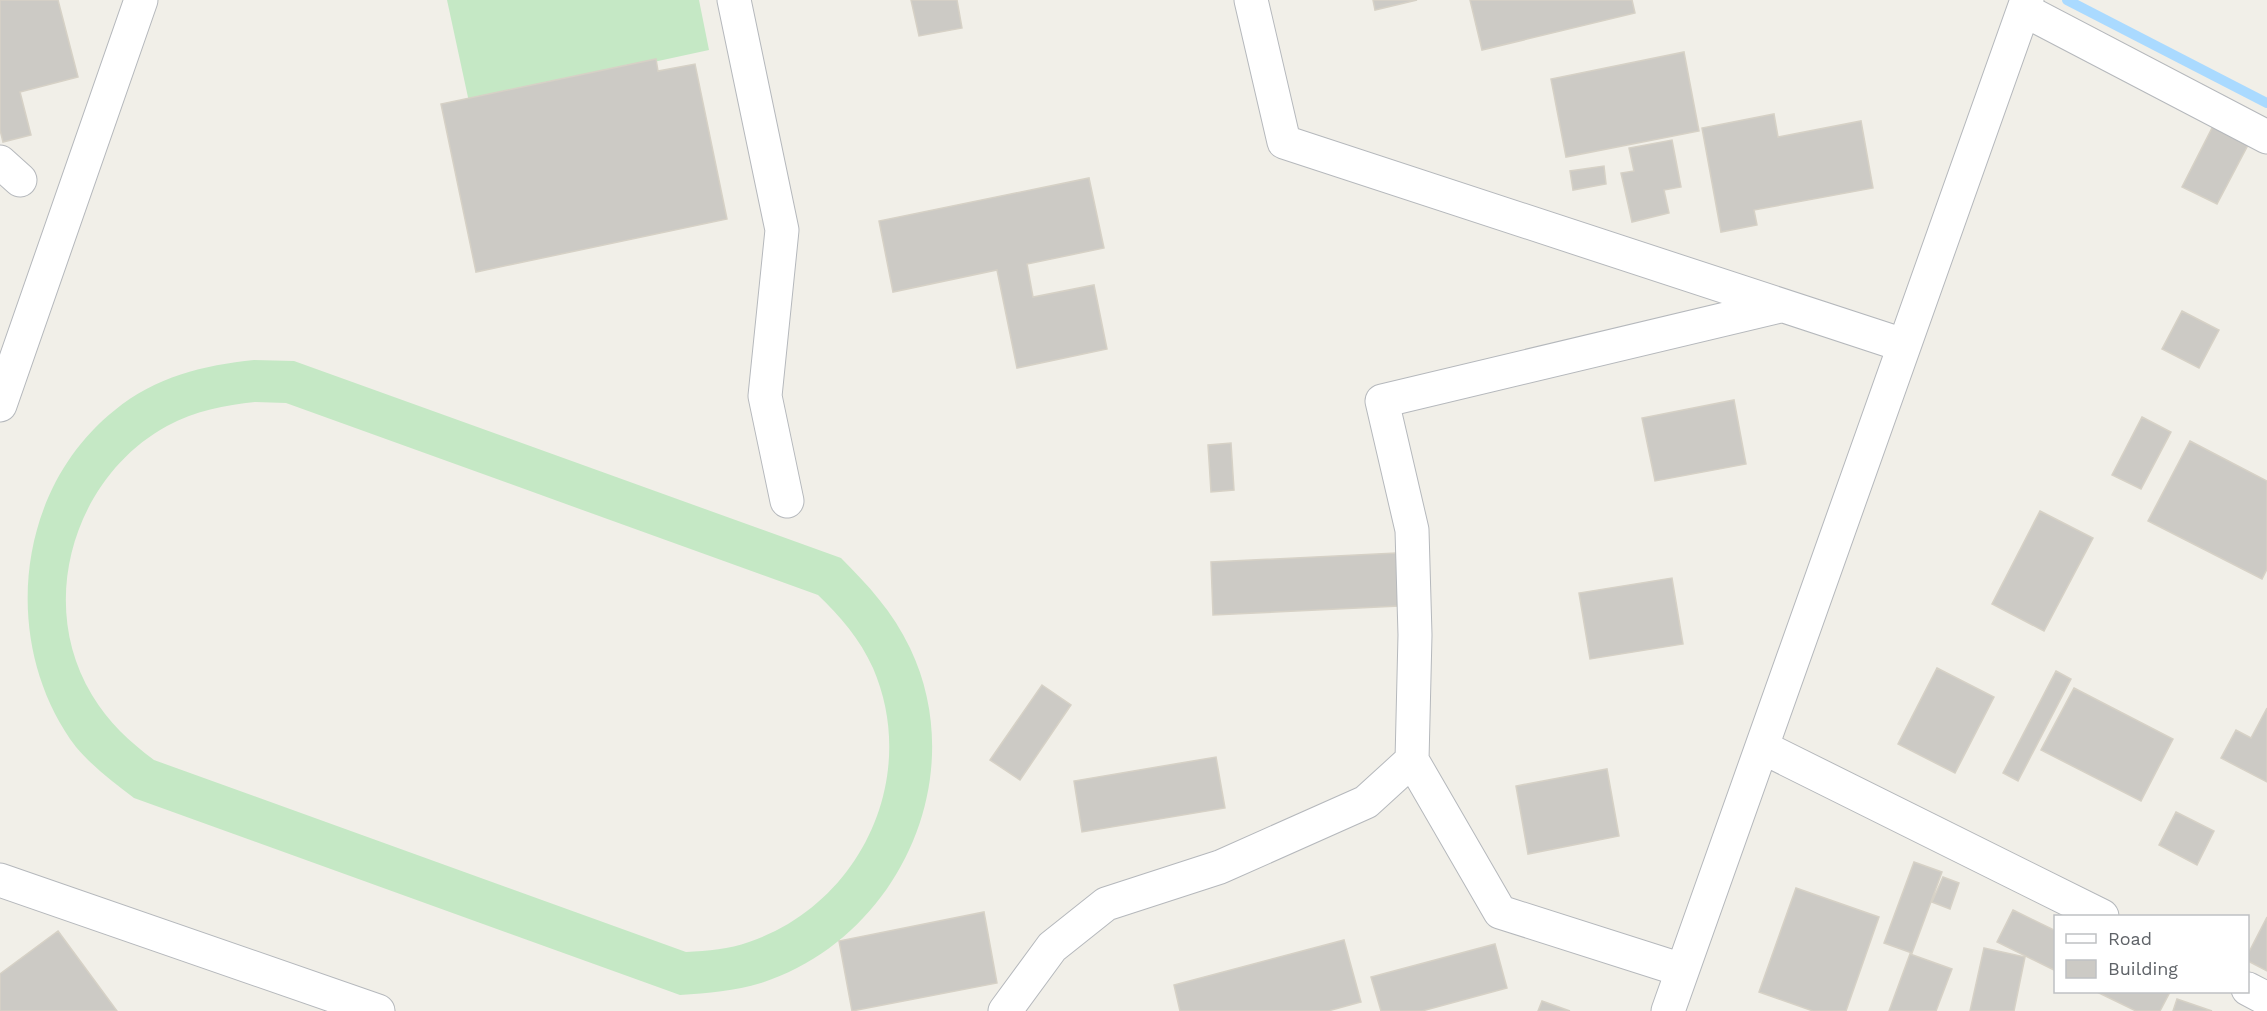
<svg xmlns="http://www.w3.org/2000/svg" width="2267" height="1011" viewBox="0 0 2267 1011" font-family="'Work Sans',sans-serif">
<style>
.grass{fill:#c5e8c5;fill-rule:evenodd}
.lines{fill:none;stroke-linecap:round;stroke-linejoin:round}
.stream{stroke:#aadaff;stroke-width:10}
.building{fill:#cccac5;stroke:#d6d1c6;stroke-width:1.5}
.minor-casing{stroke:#b5b8bc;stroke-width:35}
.minor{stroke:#fff;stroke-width:33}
</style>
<rect width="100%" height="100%" fill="#f1efe8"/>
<path class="grass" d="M447,0H699L709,50L469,102Z
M254,360L294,361L841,558C868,585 893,612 910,648C972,778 898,939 761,983C735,991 708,993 680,995L134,798C113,782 93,767 76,747C0,646 14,490 115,410C155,377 204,365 254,360ZM255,402L286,403L818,595C840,616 860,639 873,668C920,777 861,904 749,942C729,949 708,951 686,952L154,760C130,742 108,722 92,695C36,603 74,477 167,426C195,411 225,405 255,402Z"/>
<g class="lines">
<path class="stream" d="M2067,0L2267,103"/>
</g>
<path class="building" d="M0,0H58L78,77L20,92L31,135L3,142L0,130Z
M911,0H957L962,28L919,36Z
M1373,0H1417L1375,10Z
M1470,0H1632L1635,13L1482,50Z
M1684,52L1699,131L1566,157L1551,79Z
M656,59L658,71L695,64L727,219L476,272L441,104Z
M1774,114L1778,137L1861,121L1873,188L1754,210L1757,225L1721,232L1702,128Z
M2213,126L2248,145L2217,204L2182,187Z
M1672,140L1681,187L1664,190L1669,213L1632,222L1621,173L1634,171L1629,148Z
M1604,166L1606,184L1573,190L1570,171Z
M1089,178L1104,248L1027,264L1033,297L1094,285L1107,349L1017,368L997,270L893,292L879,221Z
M2182,311L2219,330L2199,368L2162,349Z
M1734,400L1746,464L1655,481L1642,418Z
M2142,417L2171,432L2141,489L2112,475Z
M2190,441L2267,481V569L2262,579L2148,521Z
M1231,443L1234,490L1211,492L1208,445Z
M2040,511L2093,538L2044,631L1992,604Z
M1396,553L1399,606L1213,615L1211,562Z
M1672,578L1683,644L1590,659L1579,593Z
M1937,668L1994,697L1955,773L1898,744Z
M2056,671L2071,679L2018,781L2003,773Z
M1042,685L1071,705L1020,780L990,760Z
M2074,688L2173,739L2141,801L2041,750Z
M2267,708V782L2221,758L2236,730L2251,738Z
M1216,757L1225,808L1082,832L1074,781Z
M1607,769L1619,836L1528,854L1516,786Z
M2176,812L2214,831L2197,865L2159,845Z
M1914,862L1942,872L1912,953L1884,943Z
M1943,877L1959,883L1950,909L1932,902Z
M1796,888L1879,917L1846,1011H1813L1759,992Z
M2013,910L2056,931V971L1997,942Z
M984,912L997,983L852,1011L839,941Z
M2267,917V971L2248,961V954Z
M58,931L117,1011H0V974Z
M1344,940L1361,1002L1328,1011H1180L1174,985Z
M1495,944L1507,988L1422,1011H1381L1371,977Z
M1984,948L2025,957L2014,1011H1970Z
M1910,954L1952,969L1936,1011H1889Z
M2097,992H2170L2160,1011H2136Z
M2177,999L2212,1011H2173Z
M1542,1001L1570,1011H1538Z"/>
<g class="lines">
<defs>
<path id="minor" d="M734,0L782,230L765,396L787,501
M1251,0L1284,142L1903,345
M2024,10L2267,137
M0,162L20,180
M0,405L141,0
M1762,747L2102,916
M1412,760L1500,912L1682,970
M0,880L378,1011
M2248,989L2267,999
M1005,1011L1052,947L1106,904L1220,867L1366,802L1412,760L1415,635L1412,530L1382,401L1780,306
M1668,1011L2027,0"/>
</defs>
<use href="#minor" class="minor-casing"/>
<use href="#minor" class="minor"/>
</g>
<rect x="2054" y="915" width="195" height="78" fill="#ffffff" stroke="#bfc1c3" stroke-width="1.5"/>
<rect x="2066" y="934" width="30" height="9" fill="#ffffff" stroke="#bfc1c3" stroke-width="1.5"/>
<text x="2108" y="945" font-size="18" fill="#5f6368">Road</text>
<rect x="2066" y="960" width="30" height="18" fill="#cccac5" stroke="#bfc1c3" stroke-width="1.5"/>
<text x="2108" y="975" font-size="18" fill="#5f6368">Building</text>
</svg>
